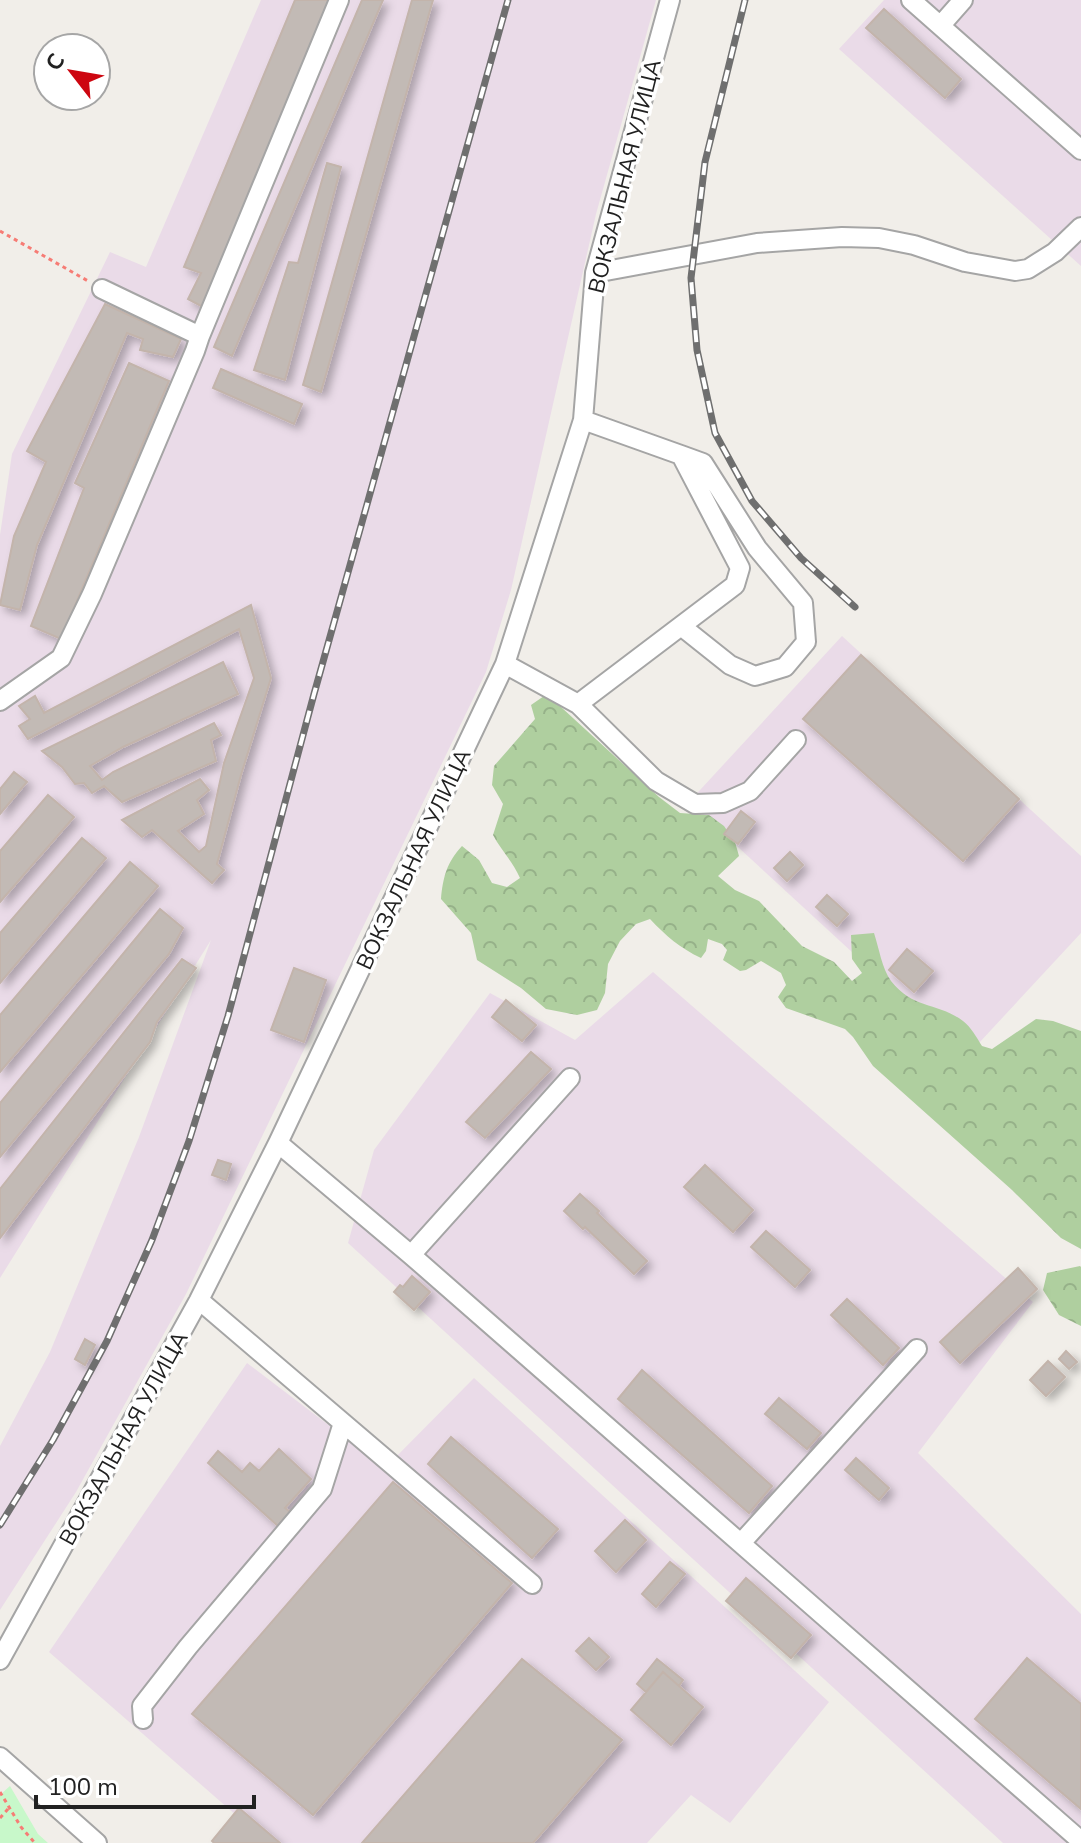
<svg xmlns="http://www.w3.org/2000/svg" width="1081" height="1843" viewBox="0 0 1081 1843" font-family="'Nunito Sans',sans-serif">
<style>
.industrial{fill:#eadbe8}
.forest{fill:url(#forest-crowns)}
.park{fill:#c8f8ca}
.building{fill:#c2bab5;stroke:#c3b4ab;stroke-width:2;filter:url(#shadow)}
.lines{fill:none;stroke-linecap:round;stroke-linejoin:round}
.minor-casing{stroke:#a5a5a5;stroke-width:22}
.path{stroke:#f67c75;stroke-width:3;stroke-dasharray:4 4;stroke-linecap:butt}
.minor{stroke:#fff;stroke-width:18}
.rail-casing{stroke:#6f6f6f;stroke-width:7}
.rail{stroke:#fff;stroke-width:4;stroke-dasharray:12;stroke-linecap:butt}
.labels{text-anchor:middle;stroke-width:7;stroke-linejoin:round;paint-order:stroke}
.street-label{font-size:22px;fill:#212121;stroke:#fff}
</style>
<defs>
<pattern id="forest-crowns" width="20" height="18" patternUnits="userSpaceOnUse" patternTransform="scale(2)"><rect width="20" height="18" fill="#afcf9f"/><path d="M2 6a3 3 0 1 1 6 0M12 15a3 3 0 1 1 6 0" fill="none" stroke="#96b189"/></pattern>
<filter id="shadow"><feDropShadow dx="5" dy="5" stdDeviation="4" flood-color="#0004"/></filter>
</defs>
<rect width="100%" height="100%" fill="#f1eee9"/>
<path class="industrial" d="M261,0H656L596,214L511,590L486,672L186,1294L76,1492L0,1610V1446L50,1352L139,1137L211,940L0,1278V535L12,454L110,252L146,267Z
M884,0H1081V266L839,49Z
M842,636L1081,856V933L966,1057L689,802Z
M653,972L1033,1302L918,1453L1081,1614V1843H1003L348,1243L374,1150L490,993L575,1040Z
M247,1363L385,1468L474,1378L829,1702L730,1823L691,1795L647,1843H268L49,1652Z"/>
<path class="forest" d="M544,696L561,707L659,797L680,813L709,815L724,826L735,842L739,856L718,876L735,890L759,901L802,946L834,962L852,981L862,973L852,959L851,935L874,933C879,948 882,969 891,981C914,1010 938,1002 963,1021C971,1027 977,1038 982,1046L992,1049L1036,1019L1053,1021L1081,1031V1249L1061,1238L1012,1190L873,1066L853,1037L845,1029L786,1008L778,997L786,985L781,973L761,961L746,970L740,971L723,960L727,950L722,944L708,939L706,951L701,958C680,948 666,936 650,919L636,924L620,941L608,964L605,993L597,1010L577,1015L546,1009L521,988L477,960L471,933L441,899C443,877 447,862 462,846L479,860L492,883L507,887L520,878C513,862 501,850 493,835L503,804L492,785L494,766L535,719L531,705Z
M1080,1266L1081,1267V1326L1059,1315L1043,1290L1047,1273Z"/>
<path class="park" d="M10,1786L38,1834L48,1843H0V1795Z"/>
<path class="building" d="M295,0H332L203,307L188,299L201,273L184,267Z
M362,0H383L232,356L214,347Z
M412,0H433L321,392L303,385Z
M884,9L961,79L945,98L866,28Z
M327,163L341,167L285,380L254,370L289,262L298,263Z
M105,304L181,339L173,357L140,350L143,339L127,333L37,545L20,610L0,605L14,536L46,462L27,451Z
M129,363L169,381L61,639L31,626L84,488L75,483Z
M221,369L302,404L294,424L213,388Z
M251,605L271,678L241,775L217,864L224,870L212,883L152,830L142,837L122,820L200,779L209,790L197,800L204,814L178,831L199,852L206,846L224,763L254,678L239,629L28,739L19,726L30,719L19,706L35,696L44,713Z
M861,655L1019,799L963,861L803,719Z
M223,662L238,694L123,747L90,766L102,780L113,772L214,723L221,735L211,740L216,761L122,802L104,786L92,793L84,783L75,784L62,767L42,751Z
M14,772L27,782L0,814V789Z
M48,795L74,817L0,902V851Z
M741,811L755,822L738,844L724,834Z
M82,838L106,858L0,983V933Z
M790,852L803,865L787,881L774,868Z
M130,862L158,886L0,1072V1015Z
M827,895L848,914L837,926L816,907Z
M160,909L183,928L169,954L0,1157V1103Z
M907,949L933,971L914,992L889,970Z
M182,959L196,968L157,1022L150,1042L0,1238V1189Z
M294,968L326,980L304,1042L271,1030Z
M506,1000L536,1025L522,1041L492,1017Z
M531,1052L551,1069L485,1138L466,1122Z
M218,1160L231,1164L226,1180L212,1175Z
M705,1165L753,1210L733,1232L684,1187Z
M580,1194L599,1211L597,1213L647,1261L634,1274L585,1227L583,1229L564,1211Z
M766,1231L810,1270L795,1287L751,1247Z
M1018,1268L1037,1289L960,1363L940,1342Z
M412,1276L430,1292L414,1310L394,1292L400,1285L403,1287Z
M847,1299L899,1348L883,1365L831,1315Z
M85,1339L95,1345L85,1365L75,1359Z
M1066,1351L1077,1362L1069,1369L1059,1359Z
M1048,1361L1065,1377L1046,1396L1030,1380Z
M642,1370L772,1486L749,1513L618,1399Z
M779,1398L821,1433L807,1449L765,1414Z
M451,1437L558,1529L532,1558L428,1464Z
M279,1449L311,1479L285,1508L290,1512L278,1526L208,1463L218,1451L242,1472L250,1463L259,1471Z
M856,1458L889,1488L879,1500L845,1470Z
M393,1482L512,1583L313,1815L192,1714Z
M625,1520L646,1540L616,1572L595,1551Z
M670,1562L685,1574L656,1607L642,1594Z
M746,1578L811,1635L791,1658L726,1601Z
M589,1638L609,1657L596,1670L576,1651Z
M1027,1658L1081,1704V1809L975,1719Z
M522,1659L622,1740L533,1843H362Z
M657,1659L683,1680L679,1686L663,1672L646,1692L637,1684Z
M663,1672L703,1707L671,1745L631,1710Z
M239,1808L280,1843H214L212,1841Z"/>
<g class="lines">
<defs>
<path id="minor" d="M911,0L1081,150
M941,25L963,0
M595,273L757,243L842,237L879,238L914,245L965,262L1015,271L1028,269L1055,252L1081,227
M102,289L200,336
M681,455L703,463L757,548L803,603L806,642L785,667L755,676L730,665L681,626
M505,664L578,704L656,781L695,804L723,803L750,791L796,740
M0,701L61,658L92,594L195,351L200,336L339,0
M578,704L735,585L740,568L681,455L583,420
M278,1143L411,1255L1081,1841
M411,1255L570,1078
M199,1300L532,1584
M741,1543L917,1349
M0,1660L199,1300L278,1143L505,664L583,420L595,273L670,0
M143,1719L142,1706L188,1647L322,1489L343,1423
M0,1757L97,1843"/>
</defs>
<use href="#minor" class="minor-casing"/>
<path class="path" d="M0,231L88,281
M0,1792L21,1827L35,1843
M0,1818L8,1809"/>
<use href="#minor" class="minor"/>
<defs>
<path id="rail" d="M745,0L705,162L691,278L697,350L715,433L752,501L801,558L855,607
M0,1525L53,1440L107,1341L152,1240L189,1141L228,1016L314,694L508,0"/>
</defs>
<use href="#rail" class="rail-casing"/>
<use href="#rail" class="rail"/>
</g>
<g class="labels">
<g class="street-label">
<text transform="translate(624 176) rotate(-76)" y="8">ВОКЗАЛЬНАЯ УЛИЦА</text>
<text transform="translate(413 859) rotate(-65)" y="8">ВОКЗАЛЬНАЯ УЛИЦА</text>
<text transform="translate(123 1438) rotate(-61)" y="8">ВОКЗАЛЬНАЯ УЛИЦА</text>
</g>
</g>
<g transform="translate(72 72) rotate(301)"><circle r="38" fill="#ffffff" stroke="#a6a6a6" stroke-width="2"/>
<path d="M0-6L14 30L0 20L-14 30Z" fill="#cd0610"/>
<text y="-12" font-size="22" font-weight="bold" text-anchor="middle" fill="#212121">С</text>
</g>
<path d="M36 1795v12h218v-12" fill="none" stroke="#212121" stroke-width="4"/>
<text x="48" y="1795" font-size="24" fill="#212121" stroke="#ffffff" stroke-width="6" paint-order="stroke">100 m</text>
</svg>
